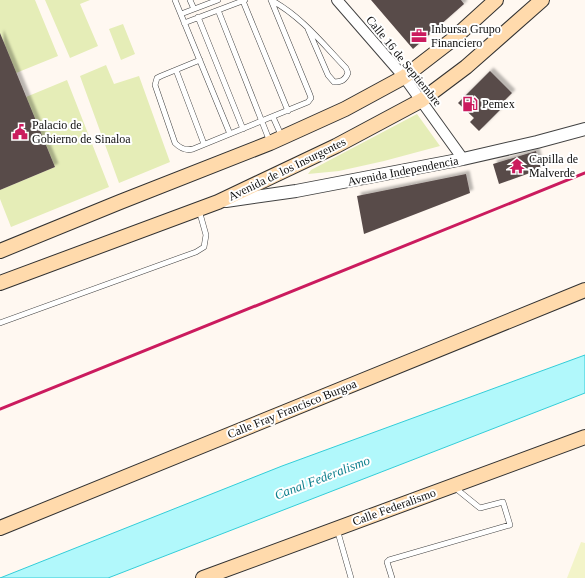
<svg xmlns="http://www.w3.org/2000/svg" width="585" height="578" viewBox="0 0 585 578" font-family="'Times New Roman',serif">
<style>
.green{fill:#e5edb7}
.pitch{fill:#f3f4c9}
.water{fill:#b1f8fb;stroke:#32cdd8}
.building{fill:#594b4a;filter:url(#shadow)}
.lines{fill:none;stroke-linecap:round;stroke-linejoin:round}
.service-casing{stroke:#424242;stroke-width:6}
.minor-casing{stroke:#424242;stroke-width:12}
.tertiary-casing{stroke:#424242;stroke-width:14}
.secondary-casing{stroke:#313131;stroke-width:16}
.service{stroke:#fff;stroke-width:5}
.minor{stroke:#fff;stroke-width:10}
.tertiary{stroke:#fff;stroke-width:12}
.secondary{stroke:#ffdaac;stroke-width:14}
.rail{stroke:#cb1b5e;stroke-width:3}
.labels{text-anchor:middle;stroke-width:4;stroke-linejoin:round;paint-order:stroke}
.poi-label{font-size:12px;fill:#0f0f0f;stroke:#fff;text-anchor:start}
.street-label{font-size:12px;fill:#0f0f0f;stroke:#fff}
.water-label{font-size:13px;font-style:italic;fill:#0e7f8d;stroke:#fff}
</style>
<defs>
<filter id="shadow"><feDropShadow dx="3.5" dy="-3.5" stdDeviation="1" flood-color="#0004"/></filter>
</defs>
<rect width="100%" height="100%" fill="#fff8f1"/>
<path class="green" d="M0,0H35L58,56L16,73L0,33Z
M45,0H90L80,4L98,46L70,58Z
M123,24L135,54L121,60L109,29Z
M106,65L114,84L139,76L170,162L119,183L80,76Z
M67,80L109,187L11,227L0,199V190L55,167L26,97Z
M417,114L440,146L384,161L339,171L308,174L311,170Z"/>
<path class="pitch" d="M581,542L585,543V578H567Z"/>
<path class="water" d="M585,355V393L108,578H0L282,466Z"/>
<path class="building" d="M371,0H461L464,4L413,49Z
M0,33L55,167L0,190Z
M490,71L512,93L499,106L502,108L479,131L470,122L474,118L458,103Z
M536,151L541,169L499,184L493,164Z
M466,174L470,193L364,234L357,196Z"/>
<g class="lines">
<defs>
<path id="service" d="M175,0L230,134
M190,0L194,9
M271,0C301,16 323,44 346,68L348,73C345,80 342,82 334,82L328,75L308,29
M243,1L288,111
M218,10L270,142
M181,14L218,0
M198,17L243,129
M184,23L245,0
M200,60L161,76L157,78L155,85L175,143C180,148 186,151 193,149L308,102L311,98L310,95L271,0
M176,70L204,144
M273,117L282,137
M0,323L196,252L204,247L206,235L199,210
M337,529L351,578
M392,578L387,562L389,560L510,525L503,502L480,508L454,487"/>
<path id="minor" d="M337,0L404,77L463,159"/>
<path id="tertiary" d="M226,201L296,191L463,159L537,142L585,129"/>
<path id="secondary" d="M0,251L120,202L270,143L345,109L404,77L452,40L496,0
M0,283L218,202L336,146L422,100L466,67L542,0
M0,528L585,290
M203,578L585,437"/>
</defs>
<use href="#service" class="service-casing"/>
<use href="#minor" class="minor-casing"/>
<use href="#tertiary" class="tertiary-casing"/>
<use href="#secondary" class="secondary-casing"/>
<use href="#service" class="service"/>
<use href="#minor" class="minor"/>
<use href="#tertiary" class="tertiary"/>
<use href="#secondary" class="secondary"/>
<path class="rail" d="M0,409L585,173"/>
</g>
<defs>
<symbol id="office-bare" viewBox="-9 -9 18 18"><path d="M-6-3h4V-5.5h4V-3h4V5H-6ZM-1-4.5V-3h2v-1.5ZM-6 0V1H6V0Z" fill="#cb1b5e" stroke="#fff" stroke-width="2.5" paint-order="stroke"/></symbol>
<symbol id="fuel-bare" viewBox="-9 -9 18 18"><path d="M-5.5-6h7V0h2V4h1.3V-2.5L3-4.5l.8-.8L6-3V5H2.5V1h-1V6h-7ZM-4.2-4.7v3.2H.2V-4.7Z" fill="#cb1b5e" stroke="#fff" stroke-width="2.5" paint-order="stroke"/></symbol>
<symbol id="civic-bare" viewBox="-9 -9 18 18"><path d="M-.6-6.5H3V-4.5H.6V-3L4-1V1h2V6H-6V1h2V-1L-.6-3ZM-1.2 2.5V6h2.4V2.5Z" fill="#cb1b5e" stroke="#fff" stroke-width="2.5" paint-order="stroke"/></symbol>
<symbol id="temple-bare" viewBox="-9 -9 18 18"><path d="M0-6L5-2H3V0L6.5 2.5H4V6H1.5V3h-3V6H-4V2.5H-6.5L-3 0V-2H-5Z" fill="#cb1b5e" stroke="#fff" stroke-width="2.5" paint-order="stroke"/></symbol>
</defs>
<g fill-rule="evenodd">
<use href="#office-bare" x="408" y="25" width="22" height="22"/>
<use href="#fuel-bare" x="459" y="93" width="22" height="22"/>
<use href="#civic-bare" x="9" y="121" width="22" height="22"/>
<use href="#temple-bare" x="506" y="155" width="22" height="22"/>
</g>
<g class="labels">
<g class="poi-label">
<text x="431" y="33">Inbursa Grupo<tspan x="431" dy="14">Financiero</tspan></text>
<text x="482" y="108">Pemex</text>
<text x="32" y="129">Palacio de<tspan x="32" dy="14">Gobierno de Sinaloa</tspan></text>
<text x="529" y="163">Capilla de<tspan x="529" dy="14">Malverde</tspan></text>
</g>
<g class="street-label">
<text transform="translate(404 61) rotate(51)" y="4">Calle 16 de Septiembre</text>
<text transform="translate(287 169) rotate(-26)" y="4">Avenida de los Insurgentes</text>
<text transform="translate(403 171) rotate(-11)" y="4">Avenida Independencia</text>
<text transform="translate(292 409) rotate(-22)" y="4">Calle Fray Francisco Burgoa</text>
<text transform="translate(394 507) rotate(-20)" y="4">Calle Federalismo</text>
</g>
<g class="water-label">
<text transform="translate(322 477) rotate(-21)" y="5">Canal Federalismo</text>
</g>
</g>
</svg>
